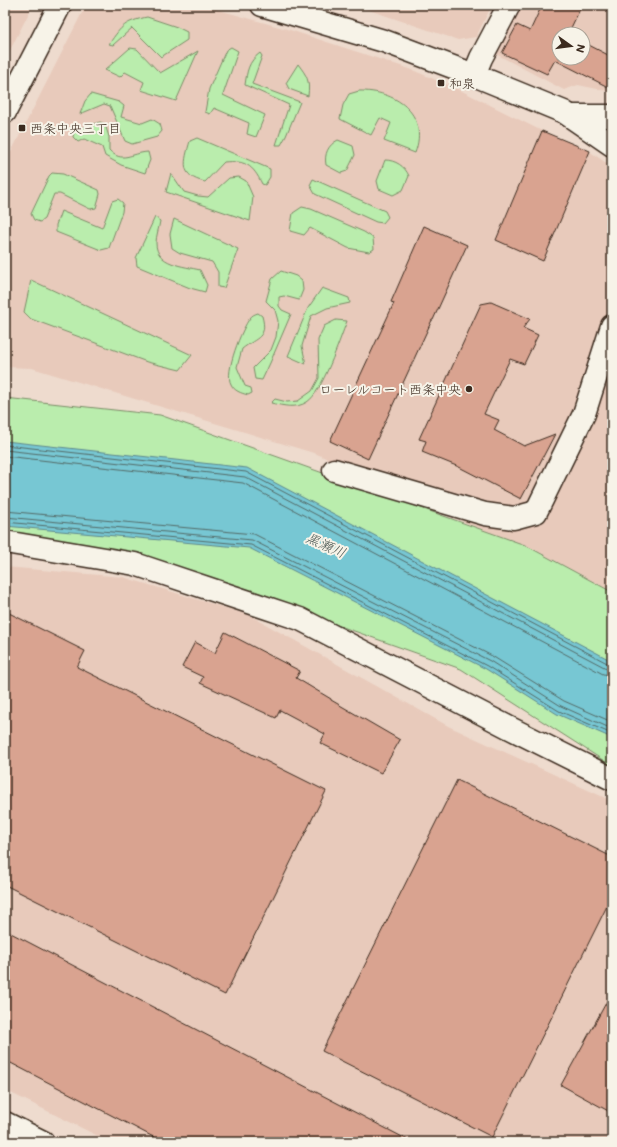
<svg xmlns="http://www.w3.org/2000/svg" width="617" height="1147" viewBox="0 0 617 1147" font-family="Mali,'Klee One',sans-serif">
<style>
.built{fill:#e8cabb;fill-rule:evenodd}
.green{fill:#baedad;stroke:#7a8c66}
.water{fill:#77c7d3;stroke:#5f888b}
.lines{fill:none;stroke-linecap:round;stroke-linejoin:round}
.shore{stroke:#536966;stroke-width:1}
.building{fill:#d9a390;stroke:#3b2a1e}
.street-casing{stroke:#3b2a1e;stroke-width:25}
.secondary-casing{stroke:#3b2a1e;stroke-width:25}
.street{stroke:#f7f3e8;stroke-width:22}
.secondary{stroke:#f7f3e8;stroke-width:22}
.poi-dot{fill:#3b2a1e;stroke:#f7f3e8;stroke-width:1.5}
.labels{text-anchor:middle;stroke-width:4;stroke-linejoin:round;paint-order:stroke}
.poi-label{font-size:13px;fill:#3b2a1e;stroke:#f7f3e8;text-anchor:start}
.water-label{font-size:14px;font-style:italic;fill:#4d5954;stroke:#f7f3e8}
</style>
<rect width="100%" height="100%" fill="#eedbce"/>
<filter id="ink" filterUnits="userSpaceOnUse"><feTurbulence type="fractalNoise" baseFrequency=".025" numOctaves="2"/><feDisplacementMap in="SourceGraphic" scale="8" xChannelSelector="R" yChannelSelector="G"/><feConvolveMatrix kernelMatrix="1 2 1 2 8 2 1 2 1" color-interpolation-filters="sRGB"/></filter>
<g filter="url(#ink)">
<path class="built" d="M5,5H33L5,60Z
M86,5H201L290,30L410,69L462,91L542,131L589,151L612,167V592L525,545L475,527L317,454L32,368L5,367V164Z
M354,5H492L476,37L458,40Z
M519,5H612V92L578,85L564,90L494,53ZM559,34H583V58H559Z
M5,567L123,577L249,615L448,726L612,801V1142H110L5,1090Z"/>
<path class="green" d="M147,17L177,27L187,32V40L161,57L132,28L113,45L109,44C122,25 125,22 147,17Z
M231,47L238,51L223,95L265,115L256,137L247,134L249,123L214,108L210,114L205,112L209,89L226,50Z
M130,48L137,49L160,73L198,51L176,101L141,90L144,82L125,72L120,77L105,70Z
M260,53L262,56L252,84L300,102L286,136L281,145H276L289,105L245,85C247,71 248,62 260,53Z
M298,64C307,76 310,80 308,96L289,89L286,83Z
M359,91C394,90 430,113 415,153L384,141L391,123L380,118L371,135L340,119L343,105L349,94Z
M91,94L119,102L124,106L121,117L142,123L152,119L160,124L162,131L157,137L132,144L125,141L110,106L104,104L80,114L85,101Z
M100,122L105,124L109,137V150C122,164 131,153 148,152L150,160L145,173L121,165L105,156L102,147L84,139L78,142L73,137L74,130Z
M197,138L270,169V177L265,185L262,184C253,165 245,160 224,162L205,182C179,176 184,162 190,141Z
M338,140L353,146L355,155L347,171L341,173L326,165C324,154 328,145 338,140Z
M385,160C395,160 405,166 409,176L403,190L393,195L379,189L377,181Z
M52,173L63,174L99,190L100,194L96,208L90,209L60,194H54L44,219L40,222L34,220L31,214L49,176Z
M171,173L184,192L198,196L208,197L229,178L239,177L246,181L253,197L250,221L166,192Z
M313,179L385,211L388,217L383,223L376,222L315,194L310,185Z
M118,199L123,203L122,212L109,248L101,250L56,232V225L61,211L102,228L112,201Z
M302,207L311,209L364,232L373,238L374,249L369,252L348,248L310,228L304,235L290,231L293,213Z
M155,217L160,221C159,228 156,236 156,243C156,265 184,266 200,270L207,285L205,292L190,288L137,266L136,258Z
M174,219L238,249L224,288L218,287V272L212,262L180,253L172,248L170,234Z
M281,271L296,276L302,281L303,290L299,300L284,296L279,297V306L282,310L291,314L270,363L262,380L255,379L253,368L271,350L276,337L278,321L275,310L266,301L272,279Z
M31,280L192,355L180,370L147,362L31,319L24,312Z
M322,288L349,298L350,303L327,308L311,316L302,346L306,364L288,356L308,308Z
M258,313L262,316C268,338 257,337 242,349L237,367L245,386L251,388L252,393L248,395C241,393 234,391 231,384C224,373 242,328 250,318C252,315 255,314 258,313Z
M336,320L347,321C340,339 322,393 307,402C296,409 284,406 271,403L275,399L287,402L298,401L312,391L319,378L318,340L324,326Z
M5,398L160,415L525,545L612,592V766L461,669L171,566L5,539Z"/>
<path class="water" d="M5,441L247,468L612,661V738L557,714L486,669L249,548L5,526Z"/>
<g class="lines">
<path class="shore" d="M5,445L246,472L609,664H612
M5,450L245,477L606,668L612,669
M5,456L243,483L603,674L612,675
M5,511L254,534L492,656L564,701L612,722
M5,517L252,540L490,661L561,706L612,729
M5,522L251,545L487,666L559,711L612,734"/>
</g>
<path class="building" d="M542,5H582L568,34H559V58H583V42L612,57V89L555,60L547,74L502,53L517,25L530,31Z
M542,131L590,151L543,261L496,240Z
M424,226L467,245L433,320H432L368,459L330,441L394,303L391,302Z
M491,302L530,319L523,328L538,335L524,364L510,359L484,414L499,420L494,430L524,446L555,434L521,499L459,467L422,452L426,441L419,439L481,304Z
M5,611L85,651L77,667L326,791L225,995L5,885Z
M225,632L300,671L296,678L331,699V700L400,740L381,773L320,743L325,734L280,710L276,718L200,683L203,677L182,667L195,642L215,653Z
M457,780L612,857V896L492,1137L322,1051Z
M5,930L412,1142H163L5,1060Z
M612,992V1113L561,1085Z"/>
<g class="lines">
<defs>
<path id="street" d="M474,75L481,58L509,5
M572,116H612
M334,470L485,514L514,518L536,512L584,414L612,326
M5,542L135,564L300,619L508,727L612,779
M5,1123L43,1142"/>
<path id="secondary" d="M262,5L384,41L474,75L564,112L612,145
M5,112L60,5"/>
</defs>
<use href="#street" class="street-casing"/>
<use href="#secondary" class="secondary-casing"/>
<use href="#street" class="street"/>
<use href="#secondary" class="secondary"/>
</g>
</g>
<g class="poi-dot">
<rect x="437" y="79" width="8" height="8" rx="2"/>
<rect x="18" y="124" width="8" height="8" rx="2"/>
<circle cx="469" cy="389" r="4"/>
</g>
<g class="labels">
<g class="poi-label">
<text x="449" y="88">和泉</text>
<text x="30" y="133">西条中央三丁目</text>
<text x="461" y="394" text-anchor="end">ローレルコート西条中央</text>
</g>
<g class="water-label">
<text transform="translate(326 545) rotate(24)" y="5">黒瀬川</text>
</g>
</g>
<rect width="617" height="1147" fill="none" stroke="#f7f3e8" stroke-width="20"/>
<rect x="10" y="10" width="597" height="1127" fill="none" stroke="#3b2a1e" stroke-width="1.5" filter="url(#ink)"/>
<g transform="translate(571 46) rotate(104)"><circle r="19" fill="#f7f3e8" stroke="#aca397"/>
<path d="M0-3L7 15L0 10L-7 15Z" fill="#3b2a1e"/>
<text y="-6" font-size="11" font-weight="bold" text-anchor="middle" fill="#3b2a1e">N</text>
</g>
</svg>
